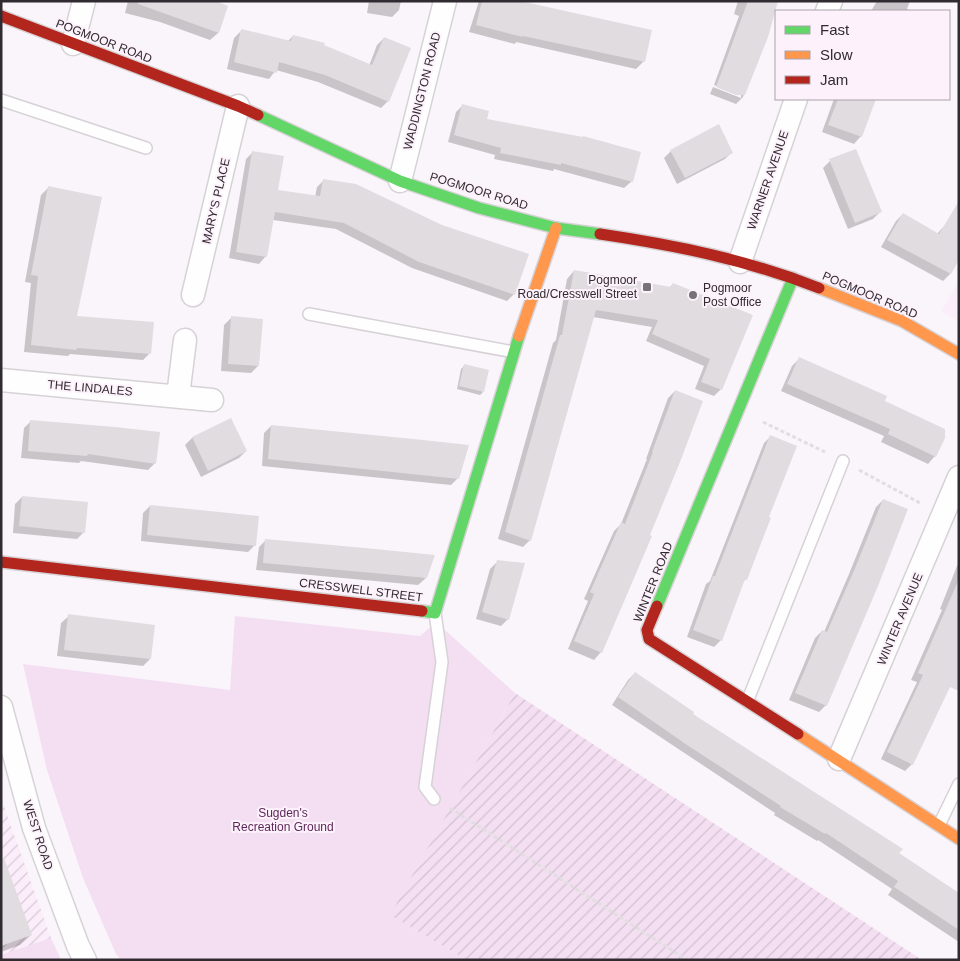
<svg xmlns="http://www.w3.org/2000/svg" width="960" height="961" viewBox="0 0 960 961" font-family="Helvetica,sans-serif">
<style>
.built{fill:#fbedf9}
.industrial{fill:url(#industrial-furrows)}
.green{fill:#f4dff2}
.garden{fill:url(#garden-furrows)}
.shadow{fill:#0003}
.building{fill:#e0dce0}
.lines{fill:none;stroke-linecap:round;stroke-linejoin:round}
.lane-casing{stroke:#d6d2d6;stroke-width:14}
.street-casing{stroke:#d6d2d6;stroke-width:25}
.fast-casing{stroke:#d6d2d6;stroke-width:14}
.slow-casing{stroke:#d6d2d6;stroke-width:14}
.jam-casing{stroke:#d6d2d6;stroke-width:14}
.path{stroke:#e0dee0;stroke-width:3;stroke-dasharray:4 2.5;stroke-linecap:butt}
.lane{stroke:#fefefe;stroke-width:11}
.street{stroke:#fefefe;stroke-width:22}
.fast{stroke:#63d668;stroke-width:11}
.slow{stroke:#ff974d;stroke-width:11}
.jam{stroke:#b3261e;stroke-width:11}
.poi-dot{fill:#777277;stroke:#fdf2fc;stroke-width:2}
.labels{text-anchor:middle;stroke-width:4;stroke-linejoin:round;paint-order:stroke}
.street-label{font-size:12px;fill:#302b30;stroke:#fdf2fc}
.poi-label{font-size:12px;fill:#302b30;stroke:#fdf2fc;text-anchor:end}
.park-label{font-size:12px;fill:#5e275a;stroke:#fdf2fc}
</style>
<defs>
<pattern id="industrial-furrows" width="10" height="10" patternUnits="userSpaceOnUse" patternTransform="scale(1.25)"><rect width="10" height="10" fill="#fbedf9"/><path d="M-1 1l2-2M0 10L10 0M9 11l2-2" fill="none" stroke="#d7cbd6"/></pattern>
<pattern id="garden-furrows" width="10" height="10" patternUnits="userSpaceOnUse" patternTransform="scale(1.25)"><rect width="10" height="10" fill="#f4dff2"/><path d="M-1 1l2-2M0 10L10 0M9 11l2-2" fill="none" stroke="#d2c0d0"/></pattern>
</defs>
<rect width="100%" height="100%" fill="#faf5fa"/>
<path class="built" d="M959,281V322L941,311Z"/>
<path class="industrial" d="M1,798L51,938L61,960H1Z"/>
<path class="green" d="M235,616L420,636L436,622L515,693L391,915L467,960H121L116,954L83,878L47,770L23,664L230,690Z
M51,938L61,960H1V955Z"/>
<path class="garden" d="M515,693L922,960H467L390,915Z"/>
<path class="shadow" d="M128,1H212L227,6L218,33L210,40L160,22L125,13Z
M369,1H401L399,10L392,17L367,13Z
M479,1H504L651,31L643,62L636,69L516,42L515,44L469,32Z
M738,1H777L766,36L743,97L736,104L710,94L713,87L741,98V95L714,85L739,16L734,14Z
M877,1H910L907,9L909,10L871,11Z
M241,31L287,42L293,36L323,46L369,66L377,45L384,38L388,101L381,108L318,82L276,70L269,79L227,69L234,38Z
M834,99H874L861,136L854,144L822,132Z
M463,105L486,120L632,181L624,188L554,169L553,171L494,159L495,155L448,142L456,112Z
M671,151L732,152L725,159L677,184L664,158Z
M253,152L277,191L315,197L317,187L324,180L441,226L514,294L507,301L412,268L336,229L273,220L266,256L259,264L229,258L246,159Z
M830,161L880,212L873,219L848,229L823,168Z
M48,188L76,317L150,353L143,360L70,354L68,356L24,352L31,283L25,282L41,195Z
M903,214L937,234L947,223L959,258L950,274L943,281L881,247L896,221Z
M574,271L669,288L673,284L751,316L721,389L714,396L695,389L704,366L646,341L652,327L593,317L530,540L523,547L498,539L553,343L556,340L567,279Z
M231,318L258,366L251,373L221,371L224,325Z
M799,359L884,402L935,456L928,464L881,442L884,436L781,391L792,366Z
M464,366L483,392L480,395L457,389L461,369Z
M675,391L648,536H650L601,652L594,660L568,649L588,601L584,599L614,531L621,524L647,459H646L668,398Z
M231,420L246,451L239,458L201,477L185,445L192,438Z
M31,421L155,463L148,470L81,461L79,463L21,458L24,428Z
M271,426L458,478L451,485L262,466L264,433Z
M771,436L767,518L746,579L742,583L721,640L714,647L687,637L706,584L710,581L764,443Z
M22,497L84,532L77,539L13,533L15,504Z
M883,500L826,705L819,712L789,700L815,638L822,631L824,632L849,574L876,507Z
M150,506L255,545L248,552L141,541L143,513Z
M266,540L426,578L418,585L256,570L259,547Z
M959,561V666L912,764L905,771L881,759L917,682L911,680L942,610L940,609Z
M497,562L508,619L501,626L476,619L490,569Z
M69,616L150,659L143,666L57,656L61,623Z
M635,673L692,714L959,894V942L888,895L892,889L818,840L817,841L774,815L775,813L612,705L628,680Z
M1,860L31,935L20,945L1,952Z"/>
<path class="building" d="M138,1H216L228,6L219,33L138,4Z
M482,1H520L652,30L645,62L523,36V37L476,25Z
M748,1H778L768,37L745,95H736L716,87Z
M241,29L291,41L293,35L325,43L324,45L372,65L384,37L411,48L389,102L325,75L279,62L277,73L234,62Z
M838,99H876L862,137L828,125Z
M462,104L489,111L487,119L583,137V136L641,152L633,182L561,163V165L500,153L501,148L454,135Z
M719,124L733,153L685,178L670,150Z
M856,149L882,212L855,223L829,159Z
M252,151L284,156L278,190L320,196L323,179L356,184L442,225L529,254L515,295L419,262L344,223L275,212L267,257L236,252Z
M48,186L102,197L77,316L154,322L151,354L77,348L76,350L31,345L38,276L31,275Z
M959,201V260L951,274L887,240L903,213L939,234Z
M574,270L671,287L673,283L753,315L722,390L701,382L710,359L652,334L658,320L596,310L531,541L505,532L560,335H562Z
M231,316L263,319L259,366L228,364Z
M799,357L887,396L885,401L945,429V438L936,457L888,434L890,429L787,384Z
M464,364L489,370L484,392L459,386Z
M675,390L703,401L680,462L650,535L652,536L602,653L574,641L594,594L590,592L621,522L625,524L653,452H652Z
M231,418L247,451L208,471L192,437Z
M30,420L115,427L160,432L156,464L88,454L87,456L28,451Z
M271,425L423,440L469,445L459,479L268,459Z
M770,435L797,446L769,517L771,518L765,533L747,580L745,579L722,641L693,630L713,576H715Z
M22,496L88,502L85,533L19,526Z
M883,499L908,509L878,586L827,706L795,693L822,630L827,632L856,566Z
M150,505L259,516L256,546L147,535Z
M265,539L365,548L435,555L427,578L406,576L263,563Z
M497,560L525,563L509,620L482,612Z
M959,579V691L950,687L913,765L887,752L923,675L918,673Z
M68,614L155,625L151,659L64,650Z
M635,672L694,712L693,714L903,849L899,853L959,893V930L894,887L898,881L826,833L825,834L780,807L781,806L687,745L618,697Z
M1,858H4L32,935L1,946Z"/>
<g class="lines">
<defs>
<path id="lane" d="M1,100L146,148
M309,314L514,352
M747,702L843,461
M434,799L425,787L442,662L435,613
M939,825L959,784"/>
<path id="street" d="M827,11L831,1
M73,44L84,1
M400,181L445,1
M740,262L796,99
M193,295L238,106
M1,380L212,400
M178,396L185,340
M1,707L34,828L78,946L85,960
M839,759L959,477"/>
<path id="fast" d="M258,115L400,181L479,208L556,228L600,234
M657,606L793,278
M422,611L435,613L519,336"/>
<path id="slow" d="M819,288L902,321L959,354
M519,336L556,228
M798,734L959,839"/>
<path id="jam" d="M1,16L238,106L258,115
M600,234C675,245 748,260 819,288
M1,562L422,611
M657,606L647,630L649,639L798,734"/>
</defs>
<use href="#lane" class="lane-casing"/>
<use href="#street" class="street-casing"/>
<use href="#fast" class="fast-casing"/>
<use href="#slow" class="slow-casing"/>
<use href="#jam" class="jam-casing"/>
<path class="path" d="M763,422L825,452
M859,470L920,503
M450,808L687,960"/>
<use href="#lane" class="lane"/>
<use href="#street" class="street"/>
<use href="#fast" class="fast"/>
<use href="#slow" class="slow"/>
<use href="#jam" class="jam"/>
</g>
<g class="poi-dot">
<rect x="642" y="282" width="10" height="10" rx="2.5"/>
<circle cx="693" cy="295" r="5"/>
</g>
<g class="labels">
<g class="street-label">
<text transform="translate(104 41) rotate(21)" y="4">POGMOOR ROAD</text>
<text transform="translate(422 91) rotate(-76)" y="4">WADDINGTON ROAD</text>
<text transform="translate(768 180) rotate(-71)" y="4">WARNER AVENUE</text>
<text transform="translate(479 191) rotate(17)" y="4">POGMOOR ROAD</text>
<text transform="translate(216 201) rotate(-77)" y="4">MARY'S PLACE</text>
<text transform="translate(870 295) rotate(23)" y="4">POGMOOR ROAD</text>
<text transform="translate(90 388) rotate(5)" y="4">THE LINDALES</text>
<text transform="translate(653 582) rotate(-68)" y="4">WINTER ROAD</text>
<text transform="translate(361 590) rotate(7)" y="4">CRESSWELL STREET</text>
<text transform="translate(900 619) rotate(-67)" y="4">WINTER AVENUE</text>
<text transform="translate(38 835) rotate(72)" y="4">WEST ROAD</text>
</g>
<g class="poi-label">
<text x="637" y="284">Pogmoor<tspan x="637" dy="14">Road/Cresswell Street</tspan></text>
<text x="703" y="292" text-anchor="start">Pogmoor<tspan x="703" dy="14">Post Office</tspan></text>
</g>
<g class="park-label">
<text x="283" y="817">Sugden's<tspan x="283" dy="14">Recreation Ground</tspan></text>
</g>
</g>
<rect width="960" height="961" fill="none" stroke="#302b30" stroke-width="5"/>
<rect x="775" y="10" width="175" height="90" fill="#fdf2fc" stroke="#aba2aa"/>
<rect x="785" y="26" width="25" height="8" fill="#63d668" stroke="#aba2aa"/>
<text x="820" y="35" font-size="15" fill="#302b30">Fast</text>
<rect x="785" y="51" width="25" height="8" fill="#ff974d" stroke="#aba2aa"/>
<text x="820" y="60" font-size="15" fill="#302b30">Slow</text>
<rect x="785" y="76" width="25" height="8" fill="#b3261e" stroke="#aba2aa"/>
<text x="820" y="85" font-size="15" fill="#302b30">Jam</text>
</svg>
